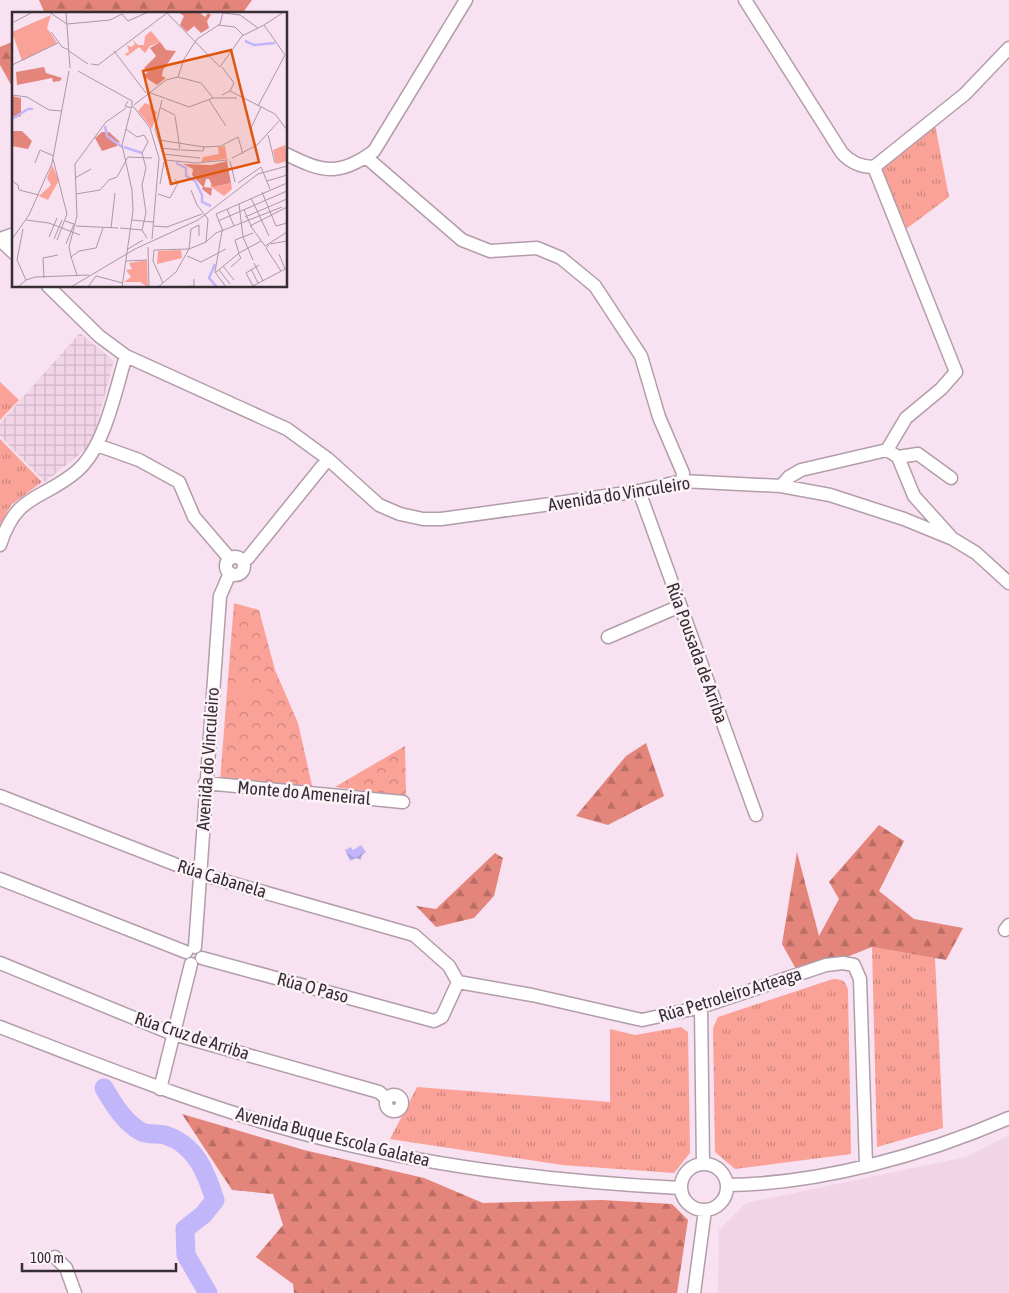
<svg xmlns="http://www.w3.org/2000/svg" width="1009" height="1293" viewBox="0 0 1009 1293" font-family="'Asap Condensed',sans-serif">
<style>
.built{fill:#f2d4e7}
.industrial{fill:url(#industrial-grid)}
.grass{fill:url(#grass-tufts)}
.forest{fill:url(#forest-firs)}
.park{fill:url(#park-crowns)}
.pitch{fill:#faa297}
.water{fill:url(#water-waves)}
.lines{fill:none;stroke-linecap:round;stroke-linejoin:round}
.river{stroke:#c0b6f9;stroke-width:19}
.street-casing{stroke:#b29dab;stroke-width:15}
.street{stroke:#fff;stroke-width:12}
.labels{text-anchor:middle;stroke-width:5;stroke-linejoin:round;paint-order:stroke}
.street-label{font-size:18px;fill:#372e34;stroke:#fcf3f9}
.inset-river{fill:none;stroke:#c0b6f9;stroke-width:2.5}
.inset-road{fill:none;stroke:#ab99a5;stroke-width:1}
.view{fill:#df570e;fill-opacity:0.15;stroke:#df570e;stroke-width:2.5}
.inset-edge{fill:none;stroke:#372e34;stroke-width:2.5}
</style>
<defs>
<pattern id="industrial-grid" width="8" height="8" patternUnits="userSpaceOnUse" patternTransform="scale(1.25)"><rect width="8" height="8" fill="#f2d4e7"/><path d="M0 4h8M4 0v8" fill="none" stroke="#d0b6c7"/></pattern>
<pattern id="grass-tufts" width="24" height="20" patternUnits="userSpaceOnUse" patternTransform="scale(1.25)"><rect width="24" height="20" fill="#faa297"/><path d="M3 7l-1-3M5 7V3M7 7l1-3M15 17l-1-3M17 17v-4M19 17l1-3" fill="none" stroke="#cb847c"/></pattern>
<pattern id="forest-firs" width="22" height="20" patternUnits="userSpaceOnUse" patternTransform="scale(1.25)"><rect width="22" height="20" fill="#e3857a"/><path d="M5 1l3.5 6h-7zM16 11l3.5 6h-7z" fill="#b96d65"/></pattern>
<pattern id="park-crowns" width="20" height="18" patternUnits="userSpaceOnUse" patternTransform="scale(1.25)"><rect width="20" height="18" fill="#faa297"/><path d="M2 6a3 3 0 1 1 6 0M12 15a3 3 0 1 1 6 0" fill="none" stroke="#cb847c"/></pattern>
<pattern id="water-waves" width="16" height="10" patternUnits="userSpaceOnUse" patternTransform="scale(1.25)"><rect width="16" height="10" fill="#c0b6f9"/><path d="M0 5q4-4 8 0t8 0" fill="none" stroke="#9d94ca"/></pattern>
</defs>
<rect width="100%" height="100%" fill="#f8e1f0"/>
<path class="built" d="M1009,1135V1293H718L719,1230L746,1203L966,1157Z"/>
<path class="industrial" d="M80,333L114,361L91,445L45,482L0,436V423Z"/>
<path class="grass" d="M935,125L949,197L906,229L881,169Z
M0,382L19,400L0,420Z
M0,439L42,482L11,505L0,525Z
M872,947L935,958L943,1128L877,1147Z
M833,979C842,979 846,981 848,990L851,1154L735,1169L715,1152L713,1028L718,1017Z
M681,1027L688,1032L690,1153L674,1173L562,1165L390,1139L417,1087L610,1102V1029L635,1035Z"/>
<path class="forest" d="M39,0H252L242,14H45Z
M14,41V90L0,65V47Z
M646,743L664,796L608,825L576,816L626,756Z
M879,825L904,841L879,891L914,919L963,928L946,960L872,947L849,956L796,969L782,944L797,852L819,936L839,899L829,882Z
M495,853L503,858L494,896L474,918L436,927L416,906L436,909Z
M182,1114L304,1150L424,1178L483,1203L602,1200L672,1204L688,1220L677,1293H294L293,1284L256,1257L283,1225L273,1194L232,1190Z"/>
<path class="park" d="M234,603L259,610L275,670L298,723L313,790L220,781Z
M405,746L406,797L335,787Z"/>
<path class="pitch" d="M237,683L268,685L267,701L236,698Z"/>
<path class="water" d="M361,845L366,852L362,855L361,860L356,858L350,861L345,850L351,847L353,850Z"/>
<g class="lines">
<path class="river" d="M104,1088C113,1103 125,1124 142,1132C149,1135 158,1133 165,1135C196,1145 206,1172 215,1200L203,1215L185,1229L186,1255L208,1293"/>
<defs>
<path id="street" d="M745,0L842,153C851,163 861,167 874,167L965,94L1009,48
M286,154C322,172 339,177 374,151L466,0
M366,157L462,240L490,251L537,248L561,258L595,286L641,356L659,417L683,473L682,481
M874,167L956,372L941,389L906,418L887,450
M0,239L14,234
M0,240L14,253
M48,286L99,336L126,356L287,429L328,459L379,505L400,514L423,519H441L558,503L639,491L682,481L781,486L830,495L904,519L953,539L976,553L1009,583
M97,445L139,460L179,482L194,517L230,559
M898,457L918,454L951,478
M781,486L789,477L801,470L887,450L898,457L914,496L951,537
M639,491L756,815
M0,545C17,492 42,501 77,471C105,447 115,391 126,356
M226 566a9 9 0 1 1 18 0a9 9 0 1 1-18 0Z
M243,561L248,558L328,459
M608,637L680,606
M205,783L403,802
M0,796L200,874L414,935L449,966L458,982L442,1017L434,1021L202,958
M0,879L186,952
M1005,930L1009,925
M195,947L220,596L230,573
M0,963L173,1034L379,1092L387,1099
M458,982L532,995L642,1020L701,1007L826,965L843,963L854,965L860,979L866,1165
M701,1007L703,1164
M0,1027C109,1069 218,1113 332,1141C446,1169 563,1182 680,1188
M160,1089L191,964
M386 1103a8 8 0 1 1 16 0a8 8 0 1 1-16 0Z
M681 1187a23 23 0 1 1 46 0a23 23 0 1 1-46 0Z
M727,1185C820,1184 924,1155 1009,1118
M55,1257L66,1268L75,1293
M694,1293L705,1210"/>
</defs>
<use href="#street" class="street-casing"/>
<use href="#street" class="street"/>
</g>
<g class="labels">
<g class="street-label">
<text transform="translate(619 494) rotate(-9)" y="6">Avenida do Vinculeiro</text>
<text transform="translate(697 653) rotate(70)" y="6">Rúa Pousada de Arriba</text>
<text transform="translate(208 759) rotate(-86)" y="6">Avenida do Vinculeiro</text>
<text transform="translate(304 793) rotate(5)" y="6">Monte do Ameneiral</text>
<text transform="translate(222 879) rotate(17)" y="6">Rúa Cabanela</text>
<text transform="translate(313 988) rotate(15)" y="6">Rúa O Paso</text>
<text transform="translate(730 995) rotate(-17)" y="6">Rúa Petroleiro Arteaga</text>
<text transform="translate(192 1036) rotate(18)" y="6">Rúa Cruz de Arriba</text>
<text transform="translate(333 1137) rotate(14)" y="6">Avenida Buque Escola Galatea</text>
</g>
</g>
<g transform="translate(12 12)">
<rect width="275" height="275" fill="#f8e1f0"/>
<path d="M139,19L148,30L138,34L133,41L127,35L115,44L113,42L117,40L115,33L119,35L123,32L120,27L126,33H132L133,24ZM133,91L141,94L140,97L145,100L140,117L126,99ZM273,133L275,149L264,152L261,138ZM213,134L215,147L189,150L191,145L207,142L206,135ZM40,153L47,168L36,188L27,184L39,173L35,166ZM200,171L202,175L219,171L220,177L212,184L198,174ZM169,238L170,246L145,252L146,239ZM135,248L136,275L128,270H112L119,265L114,258L120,257L117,251Z" fill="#faa297"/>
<path d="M166,0H187L193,5L196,1L199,3L195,9L197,16L189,21L182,14L175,20L168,13L172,4ZM148,30L154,38L164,39L151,58L150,64L154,66L145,73L131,64L136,60L132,56L144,44L138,36ZM32,55L34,61L50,66L48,69L41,70L40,66L5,73L4,60ZM0,84L9,86V104L0,107ZM0,119H10L20,129L16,137L0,134ZM90,120H97L109,131L106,130L105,134L90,139L83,126ZM215,149L219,171L201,175L197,167H194L192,175L200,176L199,184L190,177L191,175L180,163L181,157L171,152L199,153Z" fill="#e3857a"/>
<path d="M39,3L35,16L45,31L10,49L0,20Z" fill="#faa297"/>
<path class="inset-river" d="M233,29L242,33L263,31M0,107L16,97H21M93,114L95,124L110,135M112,135L130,141M164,151L174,156V164L183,169L190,183V190L199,194M203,252L197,266L205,275"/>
<path class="inset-road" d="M37,0L55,12M54,0L58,56M154,0L208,55L230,24L252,13L273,43L246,94M211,1L228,3L246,16M0,11L21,0M55,12L98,8L110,2L116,9L136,0M206,13L223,15L231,23M252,13L272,0M39,20L50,35L57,38M57,39L76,52M102,39L134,81M79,52L86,53L155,1M0,53L46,31M66,59L120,89V96L113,94L116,89M166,65L189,71L201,86M218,79L263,102L275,118M136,80L177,95L201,86H225M0,83L15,85L37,98L50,99M210,83L218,79L222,71L210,55M150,88L143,117L151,142L188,146M197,88L214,114M122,93L154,68L166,65L172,47L185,27L208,12L211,0M121,94L138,116L147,146L140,227M149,96L163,103M163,104L168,137M114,117L125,125L132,123L136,130L130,141L134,156L130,173L134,201L130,218M238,118L249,95M256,123L263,151M147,128L192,135L191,139L169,138M192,135L209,134L226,125L231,142M149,136L168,138M220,146L245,133L267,109M41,147L55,202M153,148L184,151L216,148M218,149L223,170M23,151L28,138L42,144M63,166L79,157M0,169L6,173L7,178L27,183M255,169L275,163M226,171L249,155L258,177M148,172L152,150M250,180L264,214L275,211M64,182L88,178L97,168L105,165L116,145L140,146M146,182L158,186L166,171L163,167M239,186L257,224M227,192L231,225L241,248M215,197L222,214M232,198L240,216L253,234L275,220M233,205L275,187M14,208L37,211L68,223M120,208L141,210M53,209L62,212L54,232M206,209L275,179M64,214L106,216M142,214L155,215L190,202M238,214L275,195M99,216L103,181M108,216L130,218L135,226M11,217L5,248L14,268M210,219L203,260L214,275M211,219L204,202L275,171M37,225L45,206M0,227L17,203L40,151L57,59M42,227L50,208M45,228L55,202M194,230L204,221L270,195M258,232L275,229M257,233L254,236L269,259M136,235L137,275M116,237L131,228M142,238L177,237L179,217L187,213V224M142,238L141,249L151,271M227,241L223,228L241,221M267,242L273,257M175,244L189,250L214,237M59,245L57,235L65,204L63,152L94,110L114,96M114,249L135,248M242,251L251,269M211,254L222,268M219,255L229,246L226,241M239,257L246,271M207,258L218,272M203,261L227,241L249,229M65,263L59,245L67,239L84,236L91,216M32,266L31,246L46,243M241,274L234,261L247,253M6,275L14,268L23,265L77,263M59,275L123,237L186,208L246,162L275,154M76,275L84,264L111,271M110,275L121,199L120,178L110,133L119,97M146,275L164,260L177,237L194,230L196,207L185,193L179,178M167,275L182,274V267M239,275L275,256"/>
<path class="view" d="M219,38L247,150L159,172L131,59Z"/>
<rect width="275" height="275" class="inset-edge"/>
</g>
<path d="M22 1263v8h154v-8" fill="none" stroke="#372e34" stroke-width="2.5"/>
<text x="30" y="1263" font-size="15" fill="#372e34" stroke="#fcf3f9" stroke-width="4" paint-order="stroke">100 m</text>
</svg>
